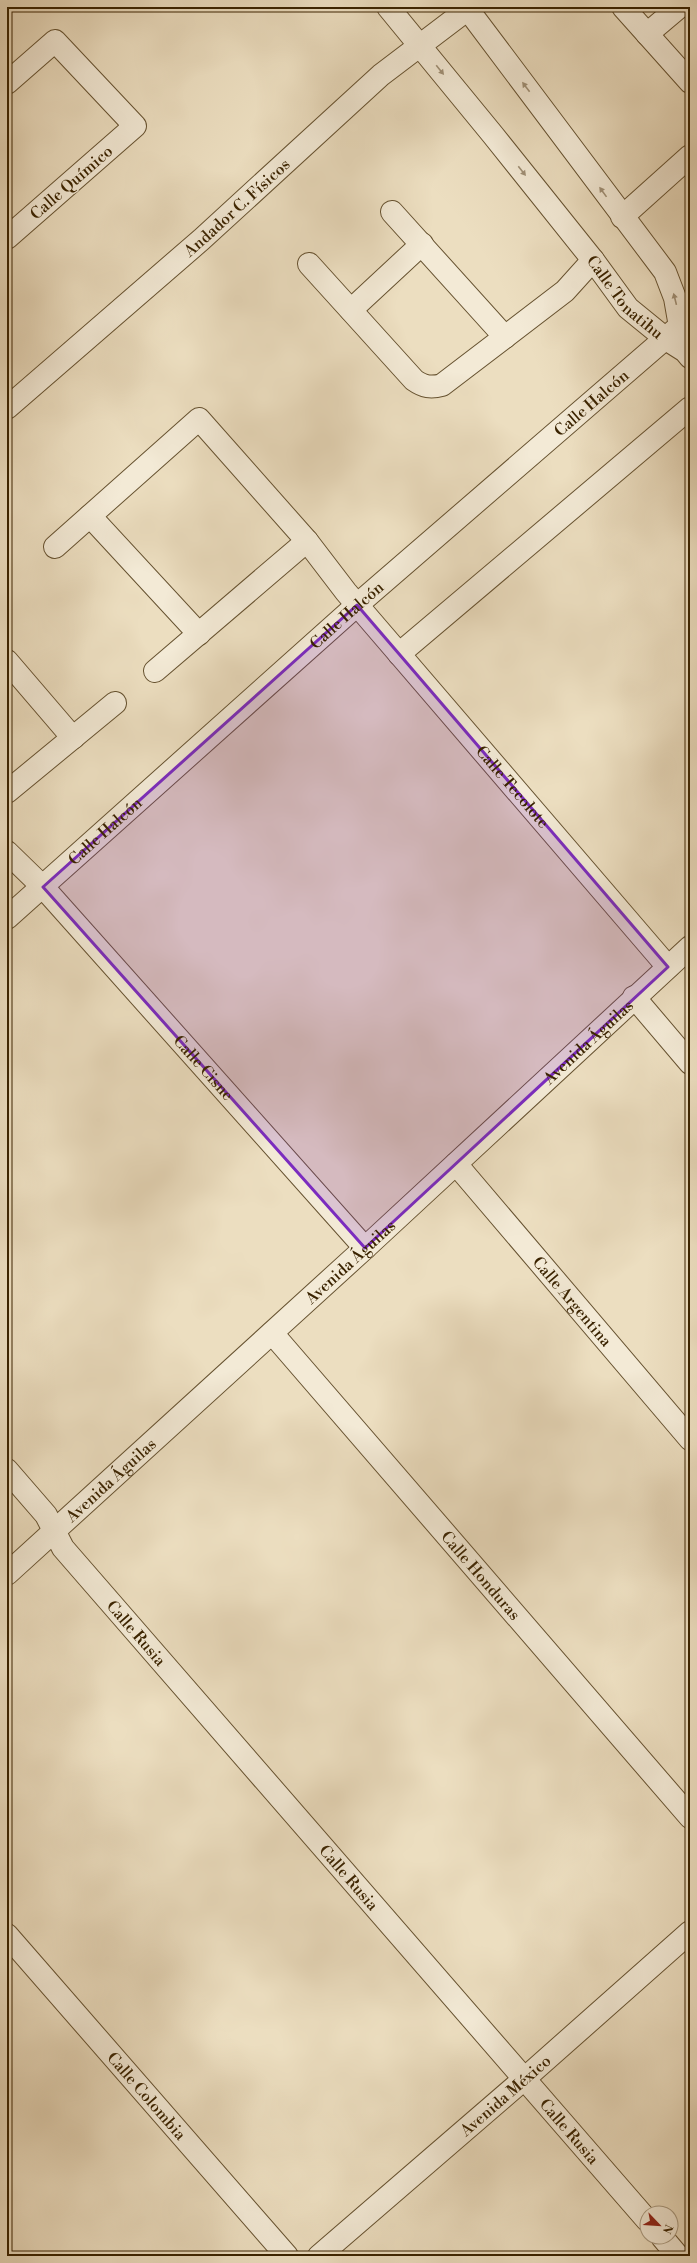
<svg xmlns="http://www.w3.org/2000/svg" width="697" height="2263" viewBox="0 0 697 2263" font-family="'Libre Bodoni',serif">
<style>
.lines{fill:none;stroke-linecap:round;stroke-linejoin:round}
.minor-casing{stroke:#665230;stroke-width:24}
.minor{stroke:#f3ead6;stroke-width:22}
.oneway{fill:#a09076}
.marked{fill:#7b2cbf;fill-opacity:0.2;stroke:#7b2cbf;stroke-width:3;stroke-linejoin:round}
.labels{text-anchor:middle;stroke-width:3;stroke-linejoin:round;paint-order:stroke}
.street-label{font-size:16px;fill:#3a2300;stroke:#f3ead6}
</style>
<rect width="100%" height="100%" fill="#ecdec0"/>
<filter id="stains"><feTurbulence type="fractalNoise" baseFrequency=".005" numOctaves="4"/><feColorMatrix values="0 0 0 0 .2 0 0 0 0 .09 0 0 0 0 .02 0 0 0 .5 -.17"/></filter>
<radialGradient id="worn" r=".72"><stop offset=".6" stop-color="#630" stop-opacity="0"/><stop offset="1" stop-color="#630" stop-opacity=".3"/></radialGradient>
<g class="lines">
<defs>
<g id="minor">
<path id="s1" d="M388,7L493,135L593,260L628,308L666,339L685,351L690,357"/>
<path d="M466,7L665,272L675,298L682,338"/>
<path d="M623,7L690,82"/>
<path d="M647,34L679,7"/>
<path d="M7,83L55,41L135,126L7,238"/>
<path d="M392,212L505,337"/>
<path d="M622,217L690,156"/>
<path d="M309,264L414,380C424,387 431,388 442,385L565,291L593,260"/>
<path d="M351,310L422,244"/>
<path id="s2" d="M7,408L202,239L381,75L468,9"/>
<path d="M90,516L199,634"/>
<path id="s3" d="M55,547L199,419L307,541L346,592L668,967"/>
<path d="M399,654L690,408"/>
<path d="M7,661L73,738"/>
<path d="M155,671L307,541"/>
<path d="M7,792L115,703"/>
<path id="s4" d="M7,852L43,887L365,1248"/>
<path id="s5" d="M7,918L357,605L690,317"/>
<path d="M634,997L690,1063"/>
<path id="s6" d="M456,1164L690,1439"/>
<path id="s7" d="M272,1333L690,1817"/>
<path id="s8" d="M7,1470L46,1515L63,1548L647,2220"/>
<path id="s9" d="M7,1574L365,1248L690,947"/>
<path id="s10" d="M7,1935L287,2256"/>
<path d="M662,2237L678,2256"/>
<path id="s11" d="M319,2256L523,2080L690,1932"/>
</g>
</defs>
<use href="#minor" class="minor-casing"/>
<use href="#minor" class="minor"/>
</g>
<defs><path id="oneway-solid" d="M-6-.8H1V-3.2L6.5 0L1 3.2V.8H-6Z"/></defs>
<g class="oneway">
<use href="#oneway-solid" transform="translate(440 70) rotate(51)"/>
<use href="#oneway-solid" transform="translate(526 87) rotate(-127)"/>
<use href="#oneway-solid" transform="translate(522 171) rotate(52)"/>
<use href="#oneway-solid" transform="translate(603 192) rotate(-126)"/>
<use href="#oneway-solid" transform="translate(675 299) rotate(-104)"/>
</g>
<path class="marked" d="M357,605L668,967L365,1248L43,887Z"/>
<g class="labels">
<g class="street-label">
<text transform="translate(71 182) rotate(-41)" y="6">Calle Químico</text>
<text dy="6" stroke="none"><textPath href="#s2" startOffset="305">Andador C. Físicos</textPath></text>
<text dy="6" stroke="none"><textPath href="#s1" startOffset="375">Calle Tonatihu</textPath></text>
<text dy="6" stroke="none"><textPath href="#s5" startOffset="779">Calle Halcón</textPath></text>
<text dy="6" stroke="none"><textPath href="#s5" startOffset="455">Calle Halcón</textPath></text>
<text dy="6" stroke="none"><textPath href="#s3" startOffset="676">Calle Tecolote</textPath></text>
<text dy="6" stroke="none"><textPath href="#s5" startOffset="131">Calle Halcón</textPath></text>
<text dy="6" stroke="none"><textPath href="#s9" startOffset="788">Avenida Águilas</textPath></text>
<text dy="6" stroke="none"><textPath href="#s4" startOffset="292">Calle Cisne</textPath></text>
<text dy="6" stroke="none"><textPath href="#s9" startOffset="464">Avenida Águilas</textPath></text>
<text dy="6" stroke="none"><textPath href="#s6" startOffset="180">Calle Argentina</textPath></text>
<text dy="6" stroke="none"><textPath href="#s9" startOffset="140">Avenida Águilas</textPath></text>
<text dy="6" stroke="none"><textPath href="#s7" startOffset="320">Calle Honduras</textPath></text>
<text dy="6" stroke="none"><textPath href="#s8" startOffset="209">Calle Rusia</textPath></text>
<text dy="6" stroke="none"><textPath href="#s8" startOffset="533">Calle Rusia</textPath></text>
<text dy="6" stroke="none"><textPath href="#s11" startOffset="246">Avenida México</textPath></text>
<text dy="6" stroke="none"><textPath href="#s10" startOffset="213">Calle Colombia</textPath></text>
<text dy="6" stroke="none"><textPath href="#s8" startOffset="869">Calle Rusia</textPath></text>
</g>
</g>
<rect width="697" height="2263" fill="none" stroke="#ecdec0" stroke-width="24"/>
<rect x="8" y="8" width="681" height="2247" fill="none" stroke="#3a2300" stroke-width="2"/>
<rect x="12" y="12" width="673" height="2239" fill="none" stroke="#3a2300"/>
<g transform="translate(659 2225) rotate(115)"><circle r="19" fill="#f3ead6" stroke="#a99a80"/>
<path d="M0-3L7 15L0 10L-7 15Z" fill="#8f2418"/>
<text y="-6" font-size="11" font-weight="bold" text-anchor="middle" fill="#3a2300">N</text>
</g>
<rect width="100%" height="100%" filter="url(#stains)"/>
<rect width="100%" height="100%" fill="url(#worn)"/>
</svg>
